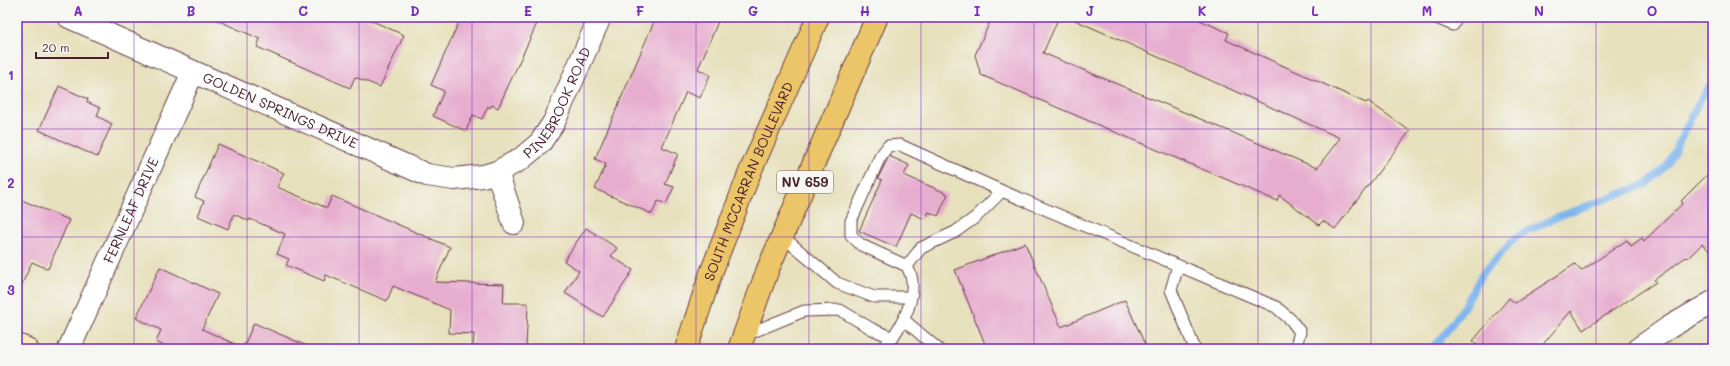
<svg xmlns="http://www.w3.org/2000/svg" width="1730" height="366" viewBox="0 0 1730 366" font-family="Mali,sans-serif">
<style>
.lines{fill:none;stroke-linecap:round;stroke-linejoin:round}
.stream{stroke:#7eb5ee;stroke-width:7}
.building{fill:#e7adcf}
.service-casing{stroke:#623c41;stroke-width:13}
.minor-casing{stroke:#623c41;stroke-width:24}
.secondary-casing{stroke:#623c41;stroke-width:24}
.primary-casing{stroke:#623c41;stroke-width:24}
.service{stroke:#fff;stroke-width:11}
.minor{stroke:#fff;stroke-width:22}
.secondary{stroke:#f7e8c3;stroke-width:22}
.primary{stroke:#ecc569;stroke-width:22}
.grid{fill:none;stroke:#7b2cbf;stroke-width:1;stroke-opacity:0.55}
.labels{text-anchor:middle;stroke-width:3;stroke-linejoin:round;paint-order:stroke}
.shield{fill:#f6f6f2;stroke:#7e6067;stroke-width:1}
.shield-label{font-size:13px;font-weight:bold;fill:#4a1f2b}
.street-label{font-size:14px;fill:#4a1f2b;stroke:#f6f6f2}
.neatline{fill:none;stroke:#7b2cbf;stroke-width:1.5}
.grid-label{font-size:13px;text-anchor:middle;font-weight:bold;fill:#7b2cbf}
</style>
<rect width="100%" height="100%" fill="#f6f6f2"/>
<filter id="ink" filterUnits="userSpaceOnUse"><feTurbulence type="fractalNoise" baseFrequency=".025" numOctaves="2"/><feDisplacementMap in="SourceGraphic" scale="8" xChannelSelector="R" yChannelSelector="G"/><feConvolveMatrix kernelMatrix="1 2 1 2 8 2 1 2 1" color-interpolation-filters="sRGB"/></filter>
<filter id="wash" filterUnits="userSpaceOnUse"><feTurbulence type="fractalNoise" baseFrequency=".012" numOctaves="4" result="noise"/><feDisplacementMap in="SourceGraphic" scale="16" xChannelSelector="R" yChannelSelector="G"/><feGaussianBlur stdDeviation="0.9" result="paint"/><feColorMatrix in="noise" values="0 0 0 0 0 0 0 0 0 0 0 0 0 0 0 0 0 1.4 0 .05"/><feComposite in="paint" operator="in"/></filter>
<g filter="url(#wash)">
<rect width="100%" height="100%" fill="#e7e0bc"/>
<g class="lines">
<path class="stream" d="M1431,349L1442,338L1464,307L1482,274L1516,237L1557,217L1647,184L1668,164L1700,100L1713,82"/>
</g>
<g id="blocks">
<path class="building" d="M210,17H363L404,35L380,87L355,77L350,88L257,47L260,39Z
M461,17H540L498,108L492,105L490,108L488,106L482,119L473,115L466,131L433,116L444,91L431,85Z
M656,17H720L698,69L710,75L700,98L686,92L662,147L678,154L665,184L674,187L666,204L658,201L652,214L595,189L606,164L595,159Z
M992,17H1059L1043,53L1317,168L1340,138L1068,17H1193L1229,33L1226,40L1366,103L1368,101L1410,131L1335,229L1323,221L1319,225L1279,195L1277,201L981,75L975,55Z
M59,86L88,99L87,102L100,108L97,116L112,124L97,157L39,130Z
M218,144L284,173L277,187L327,208L332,196L450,247L435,282L504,284L503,303H528L526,348L473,346L474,334L449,333L450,310L393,286L387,301L326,275L324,281L286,265L289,259L277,254L285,234L250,219L249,221L234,214L228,229L198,216L204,201L195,197Z
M889,156L909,165L904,175L948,194L938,216L929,212L925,219L911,213L896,247L859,231L882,180L878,178Z
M1713,169V254L1702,244L1688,258L1686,257L1654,280L1656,282L1583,330L1571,311L1539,349H1484L1473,341L1509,298L1515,303L1575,264L1581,271L1627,240L1631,246L1642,238L1644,241L1683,203L1681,201Z
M17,198L69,220L48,269L32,262L17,295Z
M586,228L617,248L611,256L633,270L603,317L565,293L579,271L564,261Z
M1025,243L1061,327L1125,300L1147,349H987L955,270Z
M160,267L218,294L202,329L243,348L254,323L314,349H171L156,342L161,330L136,318Z"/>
</g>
</g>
<g filter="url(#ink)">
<use href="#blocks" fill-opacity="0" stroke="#623c41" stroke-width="1"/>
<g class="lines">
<defs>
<path id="service" d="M1434,17L1453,25L1457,17
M782,236L837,283L874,297H911
M907,266L921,248L955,232L976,217L1002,191
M1178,266L1171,290L1195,349
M904,320L938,349
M743,336L804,311L840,310L872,329L893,338
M882,349C899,332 914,306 912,281C912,276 909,271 907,266L861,245L851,235V221L880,157L888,146L900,145L1002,191L1276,307L1291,320L1300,332L1295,349"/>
<g id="minor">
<path id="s1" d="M69,17L427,175L454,179L483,176L497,172L521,159L540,143L554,122L600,17"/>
<path d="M497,172L514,223"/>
<path id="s2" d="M69,349L193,72"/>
<path d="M1638,349L1668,328L1713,302"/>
</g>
<path id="secondary" d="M17,345L27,349"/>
<g id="primary">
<path id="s3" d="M686,349L711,273L750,172L818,17"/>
<path d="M739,349L768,269L877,17"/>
</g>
</defs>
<use href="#service" class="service-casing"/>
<use href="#minor" class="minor-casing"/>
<use href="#secondary" class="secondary-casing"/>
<use href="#primary" class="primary-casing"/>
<use href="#service" class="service"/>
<use href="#minor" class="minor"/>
<use href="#secondary" class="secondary"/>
<use href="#primary" class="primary"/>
</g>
</g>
<path class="grid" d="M134,17V349M247,17V349M359,17V349M472,17V349M584,17V349M696,17V349M809,17V349M921,17V349M1034,17V349M1146,17V349M1258,17V349M1371,17V349M1483,17V349M1596,17V349M17,129H1713M17,237H1713"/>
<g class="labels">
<rect class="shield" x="777" y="171" width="56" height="22" rx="3"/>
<g class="shield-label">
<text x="805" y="187">NV 659</text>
</g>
<g class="street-label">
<text dy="5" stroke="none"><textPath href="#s1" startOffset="558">PINEBROOK ROAD</textPath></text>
<text dy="5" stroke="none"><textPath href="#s1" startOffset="231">GOLDEN SPRINGS DRIVE</textPath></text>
<text dy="5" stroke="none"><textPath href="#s3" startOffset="179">SOUTH MCCARRAN BOULEVARD</textPath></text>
<text dy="5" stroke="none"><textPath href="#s2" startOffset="152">FERNLEAF DRIVE</textPath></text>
</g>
</g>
<rect width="1730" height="366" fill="none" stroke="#f6f6f2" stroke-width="44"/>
<path d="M36 52v6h72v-6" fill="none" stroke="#4a1f2b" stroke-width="2"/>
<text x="42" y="52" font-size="12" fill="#4a1f2b" stroke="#f6f6f2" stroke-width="3" paint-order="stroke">20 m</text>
<rect x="22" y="22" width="1686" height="322" class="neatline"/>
<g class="grid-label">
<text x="78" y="16">A</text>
<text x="191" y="16">B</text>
<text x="303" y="16">C</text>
<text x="415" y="16">D</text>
<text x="528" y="16">E</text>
<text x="640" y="16">F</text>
<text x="753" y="16">G</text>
<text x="865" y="16">H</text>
<text x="977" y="16">I</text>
<text x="1090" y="16">J</text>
<text x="1202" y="16">K</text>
<text x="1315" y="16">L</text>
<text x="1427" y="16">M</text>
<text x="1539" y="16">N</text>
<text x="1652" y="16">O</text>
<text x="11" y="80">1</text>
<text x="11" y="188">2</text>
<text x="11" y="295">3</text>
</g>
</svg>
